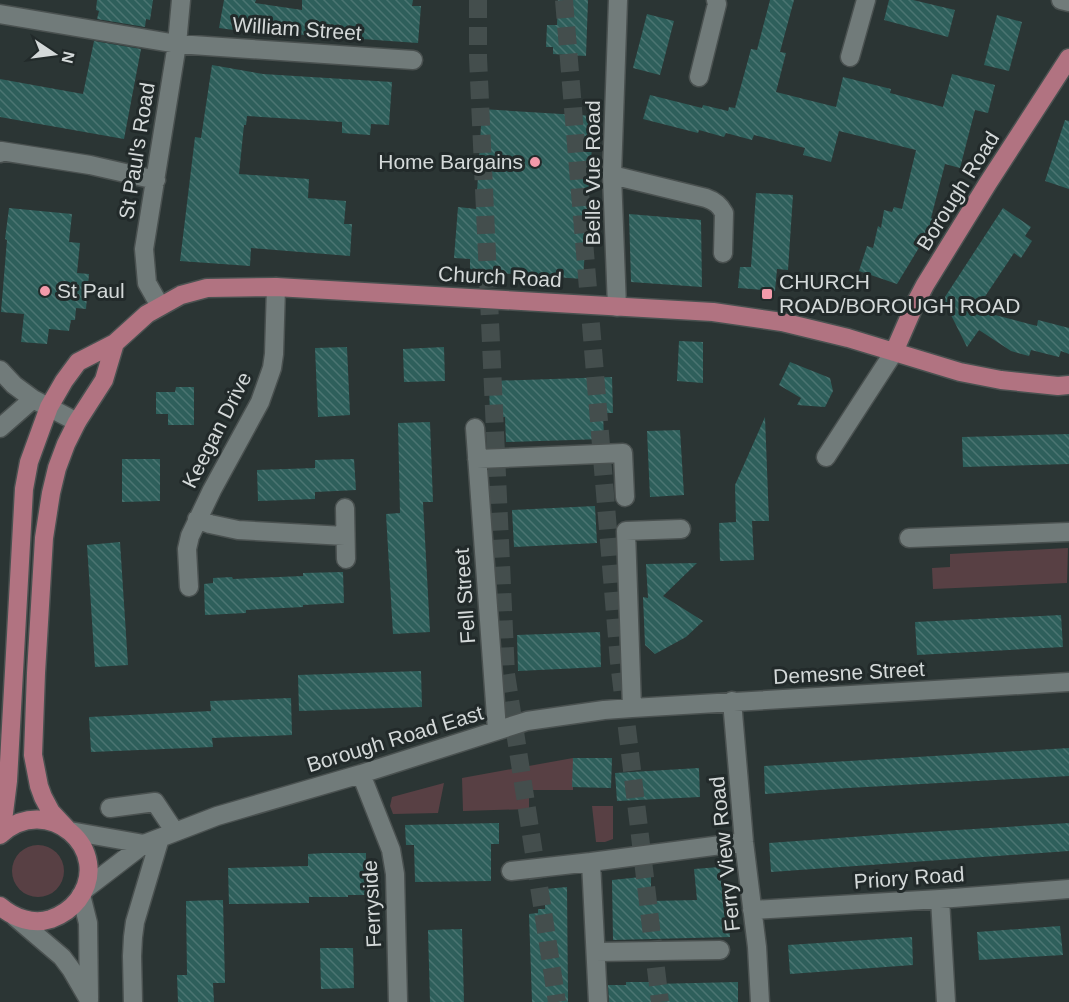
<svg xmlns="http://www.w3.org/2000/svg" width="1069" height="1002" viewBox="0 0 1069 1002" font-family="Helvetica,sans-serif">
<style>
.grass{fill:#584044}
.building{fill:url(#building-back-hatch)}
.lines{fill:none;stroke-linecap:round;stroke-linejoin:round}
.highway-tunnel{stroke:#444e4d;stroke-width:18;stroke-dasharray:18 9;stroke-linecap:butt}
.minor-casing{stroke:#4a5150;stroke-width:21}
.major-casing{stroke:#4a5150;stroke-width:21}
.minor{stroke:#717b7a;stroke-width:18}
.major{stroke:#b17381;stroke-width:18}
.poi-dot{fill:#f39aaa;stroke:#222a2a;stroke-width:2}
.labels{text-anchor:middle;stroke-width:6;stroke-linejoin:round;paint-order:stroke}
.street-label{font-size:21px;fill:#d4d9d9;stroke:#222a2a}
.poi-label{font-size:21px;fill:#d4d9d9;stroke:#222a2a;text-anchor:start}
</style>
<defs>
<pattern id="building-back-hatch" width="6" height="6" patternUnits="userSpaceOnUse" patternTransform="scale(1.5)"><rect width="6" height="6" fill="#2e5f5b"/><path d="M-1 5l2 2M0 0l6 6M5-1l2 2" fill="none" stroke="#4b7572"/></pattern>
</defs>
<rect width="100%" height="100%" fill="#2b3534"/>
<path class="grass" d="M1068,548L1067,583L933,589L932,568L950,567V554Z
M573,758V790H529V809L463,811L462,778Z
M444,783L438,813L393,814L390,806L392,797Z
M592,806H613V839L605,842H596Z
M12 871a26 26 0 1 1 52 0a26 26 0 1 1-52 0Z"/>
<path class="building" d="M97,0H153L150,20L146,19L145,27L97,19L99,11L96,10Z
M224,0H256L255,3L302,10V0H413L412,6H421L418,43L277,33V36L219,28Z
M558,0H588L586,56L553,54V47H546L547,25H557Z
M770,0H794L780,52L786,53L776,92L836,107L843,77L891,89L890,93L943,107L952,74L995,85L988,113L975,110L960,168L945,164L931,218L938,220L923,241L897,284L859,271L867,246L873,248L878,226L881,228L884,210L892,212L894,207L902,209L916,150L839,131L831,162L803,155L805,148L754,135L752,140L726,133L724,137L699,130L698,133L643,119L650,95L702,108L703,105L728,111L729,107L735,108L751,49L757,50Z
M889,0H913L955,10L948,37L884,20Z
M647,14L674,21L660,75L633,68Z
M997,15L1022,22L1009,71L984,65Z
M94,41L141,49L124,139L0,117V79L83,94Z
M212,65L263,74L392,82L389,125L371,124L370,135L342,133V122L247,116L246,125H244L239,174L309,179L308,198L346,201L344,224H352L350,256L251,248L250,266L180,261L195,137L201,138Z
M482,109L594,116L583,279L470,271V259L454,258L458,207L476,209Z
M1065,120L1069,121V189L1045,181Z
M756,193L793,195L788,270L777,269L775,291L738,288L740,267H751Z
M9,208L72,214L69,242L80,243L77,273L89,274L86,309L76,308L75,320H71L69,331L49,329L47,344L21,342L24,314L1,312L7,240L5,239Z
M1003,208L1031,227L1025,236L1032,241L1021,258L1014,253L976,310L1037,326L1038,320L1069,328V354L1061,351L1059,357L1031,350L1029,356L1011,351L979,330L967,347L948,309L940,304L941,301L944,302L943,300Z
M629,214L701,220L702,287L631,282Z
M679,341L703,342V383L677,381Z
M347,347L350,415L318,417L315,348Z
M444,347L445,381L404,382L403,349Z
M790,362L830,378L833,391L825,407L797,405L801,398L779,385Z
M612,377L613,413H603L604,439L506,442L505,417L490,418L489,381Z
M176,387H194V425H168V414H156V392H175Z
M765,417L769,521H752L754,560L720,561L719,523L736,522L735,485Z
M430,422L433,502H423L430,632L393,634L386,514L400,513L398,423Z
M680,430L684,495L650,497L647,431Z
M1069,434V464L963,467L962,437Z
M122,459H160V501L122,502Z
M354,459L356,490L315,492V499L258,501L257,470L315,468V460Z
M595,506L597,543L514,547L512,510Z
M120,542L128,665L95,667L87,545Z
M697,563L663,596L703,621L686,637L655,654L645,645L643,597L648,598L646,564Z
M343,572L344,603L303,605V607L246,610V613L205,615L204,584L213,583V578L232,577L233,579L303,576V573Z
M1061,615L1063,647L917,655L915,622Z
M600,632L601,667L518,671L517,635Z
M421,671L422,707L299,711L298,675Z
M291,698L292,735L212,738L213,747L91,752L89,717L211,711L210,701Z
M1069,748V776L848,788L765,794L764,766Z
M573,758H612L611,788L572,787Z
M699,768L700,797L617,801L615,773Z
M499,823V844H491V881L415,882L414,845H406L405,825Z
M1069,823V851L771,872L769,843L893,834Z
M325,853H366V895H348V897H309V903L229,904L228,868L308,866V854Z
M720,867L724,913H728L730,937L613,940L612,880L651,876V901L697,900L694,869Z
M567,887L568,1002H532L529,914L538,913V909H545V889Z
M223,900L225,983H213L214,1002H178L177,975H187L186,901Z
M1060,926L1063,955L979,960L977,932Z
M462,929L464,1002H430L428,930Z
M912,937L913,965L790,974L788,945Z
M320,948H353L354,988L321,989Z
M626,982H652V984L738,982V1002H609L608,985H626Z"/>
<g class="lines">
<path class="highway-tunnel" d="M478,0V57L506,674L557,1002
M564,0L619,662L660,1002"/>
<defs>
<path id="minor" d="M1061,0L1069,2
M0,14L177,44L413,60
M850,57L866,0
M699,77L717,4L716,0
M0,153L1,151L90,165L156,180
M612,175L706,198C715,201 720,205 724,213L723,253
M160,306L147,283L144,249L177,44L181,0
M617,307L612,175L618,0
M0,370L14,385L33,399L77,422
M0,428L33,399
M475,428L497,730
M826,457L894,352
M477,459L623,453L625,497
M345,508L346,559
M197,519L210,524L238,530L345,536
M909,538L1069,532
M189,587L187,549L190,536L212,490L260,402L272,368L274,354L276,287
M732,701L744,842L757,947L760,1002
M632,708L626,531L681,529
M361,774L391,850L395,874L398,1002
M110,808L155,802L175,832
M70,831L144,844
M591,862L744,842
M511,871L591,862L598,1002
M84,890L144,844L217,816L361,774L527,721L604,710L632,708L1069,682
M81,895L88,923L89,998
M940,899L946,1002
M752,910L940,899L1069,889
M15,917L62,957L71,969L89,1000
M596,952L720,950
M133,1002L132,956L133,937L135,922L160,838"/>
<path id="major" d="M894,352L915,304L925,285L988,183L1069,58
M0,825L4,813L8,781L24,489L29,462L49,407L64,381L78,362L115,343L147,314L181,295L207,288L276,287L713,312L782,322L848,338L960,372L1001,380L1058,386L1069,385
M66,828L51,812L43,797L39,786L33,755L36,673L44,538L51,493L57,468L66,444L77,422L104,380L115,343
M0,835C47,791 115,850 78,900C71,909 62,915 51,919C33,925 14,918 0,906"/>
</defs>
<use href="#minor" class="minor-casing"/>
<use href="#major" class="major-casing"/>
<use href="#minor" class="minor"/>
<use href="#major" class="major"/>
</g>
<g class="poi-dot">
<circle cx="535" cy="162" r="6"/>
<circle cx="45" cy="291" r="6"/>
<rect x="761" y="288" width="12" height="12" rx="3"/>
</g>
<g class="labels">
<g class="street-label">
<text transform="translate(297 29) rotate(4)" y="7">William Street</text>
<text transform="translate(137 151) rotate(-81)" y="7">St Paul's Road</text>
<text transform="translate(593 173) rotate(-90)" y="7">Belle Vue Road</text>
<text transform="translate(958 191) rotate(-58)" y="7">Borough Road</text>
<text transform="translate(500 277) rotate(3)" y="7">Church Road</text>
<text transform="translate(217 430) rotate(-63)" y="7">Keegan Drive</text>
<text transform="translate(465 596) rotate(-94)" y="7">Fell Street</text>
<text transform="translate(849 673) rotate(-3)" y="7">Demesne Street</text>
<text transform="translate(395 739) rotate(-17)" y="7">Borough Road East</text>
<text transform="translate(725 854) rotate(-96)" y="7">Ferry View Road</text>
<text transform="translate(909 878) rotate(-4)" y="7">Priory Road</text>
<text transform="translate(372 904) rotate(-93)" y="7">Ferryside</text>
</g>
<g class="poi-label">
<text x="523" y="169" text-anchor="end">Home Bargains</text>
<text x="779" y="289">CHURCH<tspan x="779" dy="24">ROAD/BOROUGH ROAD</tspan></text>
<text x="57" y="298">St Paul</text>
</g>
</g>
<g transform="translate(54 54) rotate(103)" stroke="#222a2a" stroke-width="4.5" paint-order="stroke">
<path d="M0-4.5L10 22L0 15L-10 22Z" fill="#d4d9d9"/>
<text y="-9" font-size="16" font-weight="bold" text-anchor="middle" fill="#d4d9d9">N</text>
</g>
</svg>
